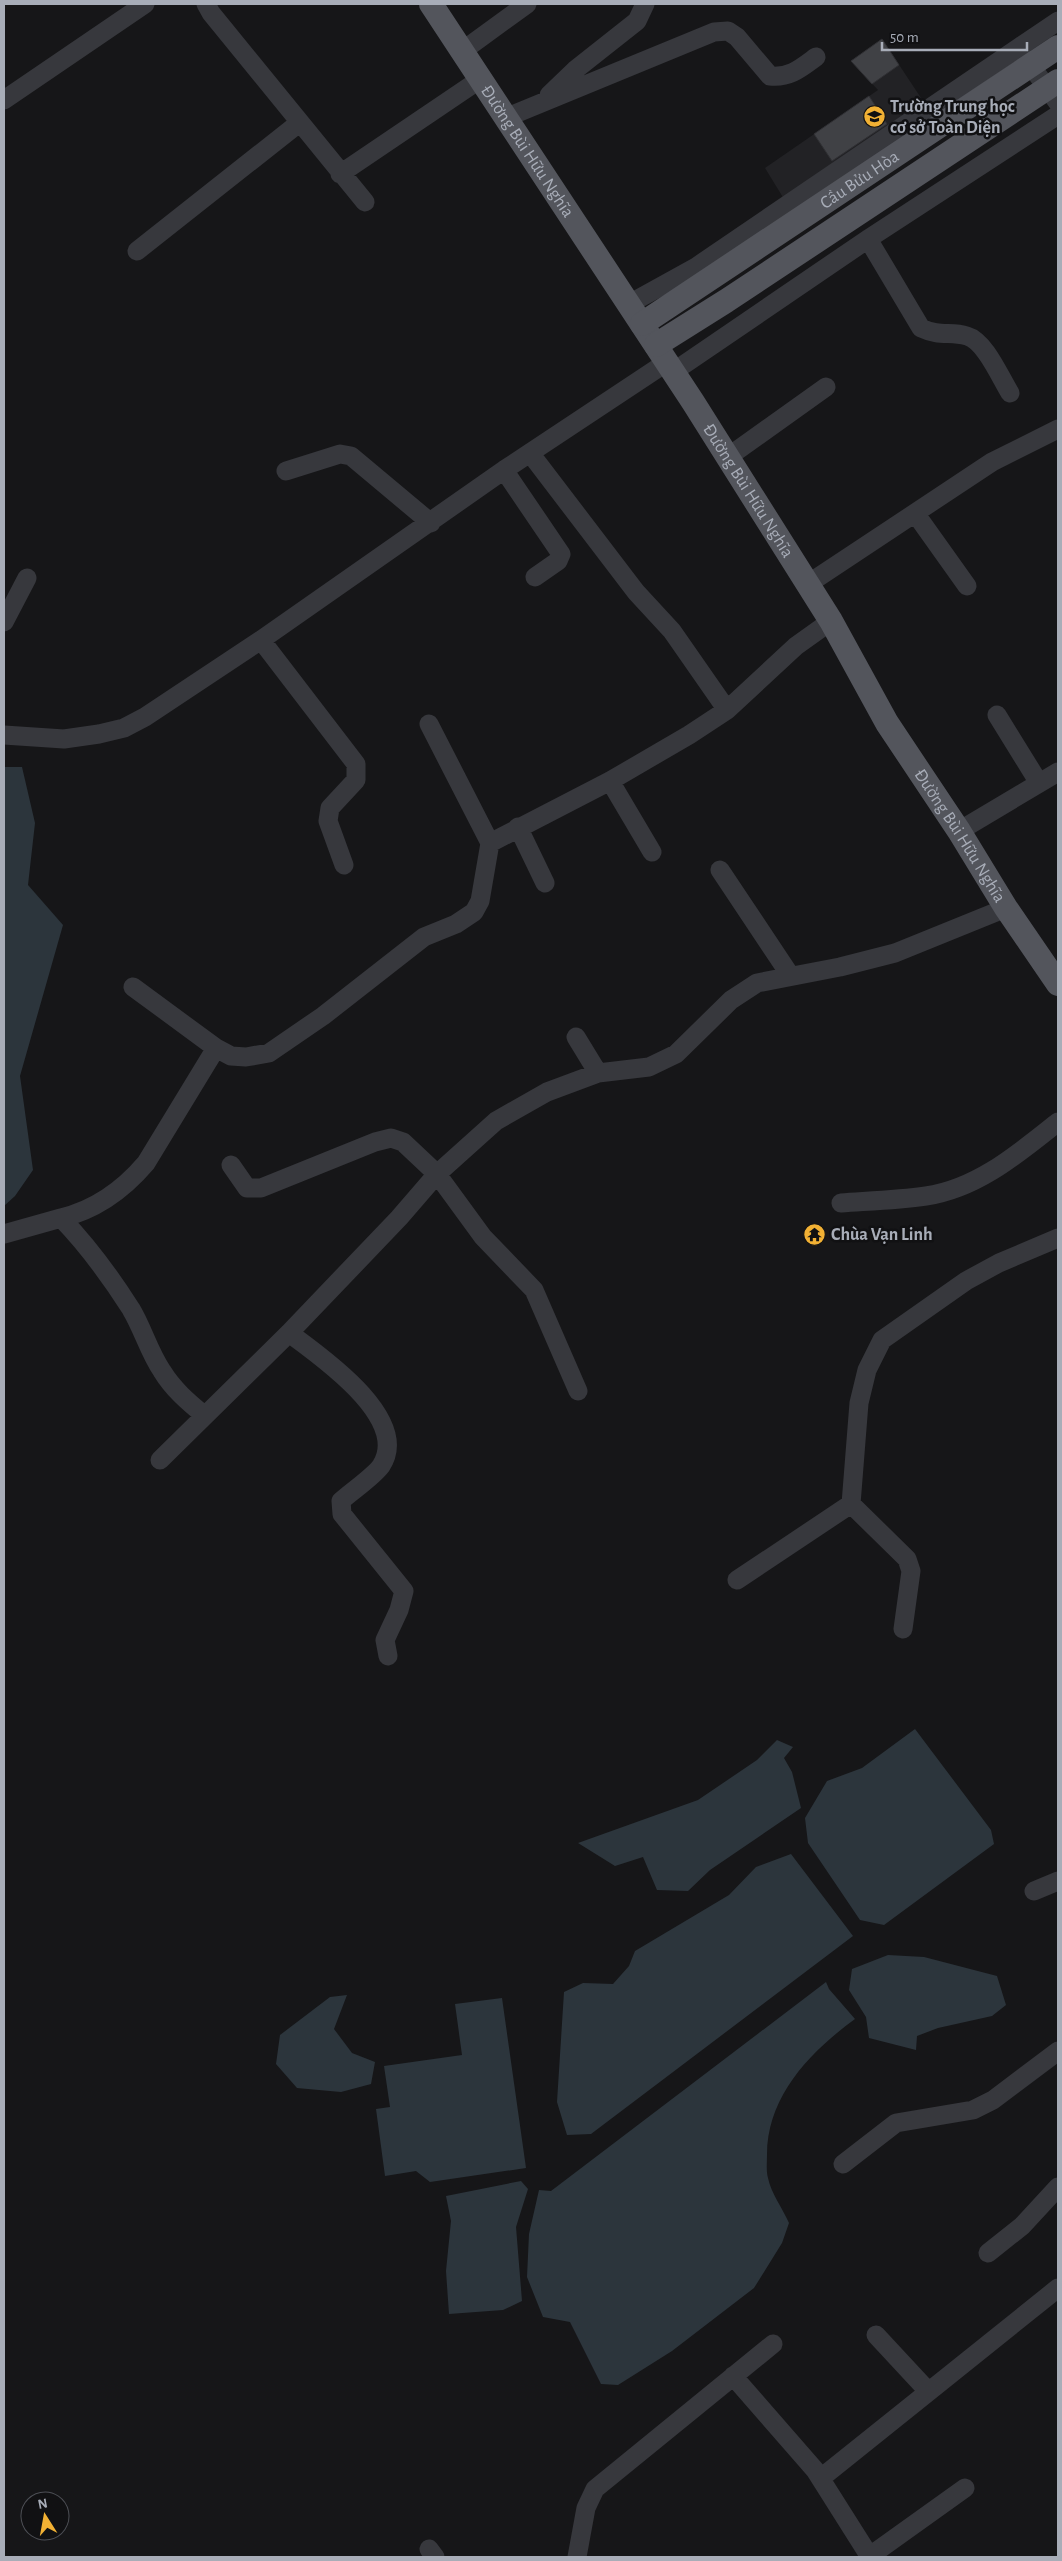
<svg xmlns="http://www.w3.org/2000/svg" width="1062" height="2561" viewBox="0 0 1062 2561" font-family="'Alegreya Sans',sans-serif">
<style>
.built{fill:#222225}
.water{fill:#2c353c}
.building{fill:#404145;stroke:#303034}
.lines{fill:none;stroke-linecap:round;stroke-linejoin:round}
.minor{stroke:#37383d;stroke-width:19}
.major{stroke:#53555c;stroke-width:24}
.labels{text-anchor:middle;stroke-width:5;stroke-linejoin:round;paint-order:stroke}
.poi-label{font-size:18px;font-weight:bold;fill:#a8adb8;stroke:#111113;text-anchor:start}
.street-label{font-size:18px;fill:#a8adb8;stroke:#111113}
</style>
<rect width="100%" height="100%" fill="#161618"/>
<path class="built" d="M882,39L925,104L784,199L765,168L878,90L851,61Z"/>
<path class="water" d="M4,767H22L35,823L28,885L63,925L20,1076L33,1170L15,1196L4,1206Z
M915,1729L991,1830L994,1844L884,1925L860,1920L808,1843L805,1818L827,1781L862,1768Z
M777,1740L793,1747L784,1758L792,1772L801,1808L710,1870L688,1891L657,1890L643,1857L615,1866L578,1843L698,1800L757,1760Z
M791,1854L853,1936L591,2134L567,2135L557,2102L564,1992L583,1983L613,1984L629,1966L635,1951L729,1895L756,1867Z
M888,1955L924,1957L997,1976L1006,2005L992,2016L938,2028L917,2036L916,2050L869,2038L866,2017L849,1990L852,1969Z
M826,1982L829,1989L855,2019C810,2052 767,2096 767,2155C767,2162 766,2171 768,2178C771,2193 783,2209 789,2223L782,2243L754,2288L672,2351L618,2385L601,2384L570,2322L543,2317L527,2277L529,2234L539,2190L551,2191Z
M347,1995L334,2029L352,2053L375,2062L371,2084L341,2092L297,2088L276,2064L280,2035L330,1997Z
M502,1998L526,2168L430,2182L416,2171L385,2176L376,2109L390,2107L384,2066L462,2055L455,2004Z
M521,2181L528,2189L516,2227L522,2301L503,2310L449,2314L446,2271L451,2221L446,2196Z"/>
<path class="building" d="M882,39L899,65L872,84L851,61Z
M869,96L887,124L832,161L814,134Z"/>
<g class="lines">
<path class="minor" d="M206,4L211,13L365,202
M1018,48L1058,21
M461,52L527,4
M549,95L575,70L637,21L645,4
M4,100L145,4
M505,118L714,32L728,31L737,37L770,76C790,78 801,68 816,57
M340,174L479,80
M868,239L921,328C940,337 950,331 967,336C985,341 1000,377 1010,393
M137,251L299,123
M629,304L696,267L1018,48L1058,103
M673,372L868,239L1058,115
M530,453L636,592L672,631L727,710
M728,457L826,387
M504,470L561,554L558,561L535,577
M286,471L340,454L351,456L431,523
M915,513L967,586
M808,584L992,462L1058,429
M4,622L27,578
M261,640L356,764V780L330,808L328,821L344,865
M997,715L1039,783
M429,724L490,843
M4,735L64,739L99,734L124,728L145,717L261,640L504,470L667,362
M610,781L652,852
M518,827L545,883
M959,831L1058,772
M720,870L790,975
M133,987L216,1048L231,1056L246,1057L269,1053L323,1016L424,937L456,924L474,912L480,901L490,843L610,781L689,735L727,710L796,646L831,621
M576,1037L598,1073
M231,1165L247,1188H261L375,1142L391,1138L403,1142L437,1174L483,1237L534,1290L578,1391
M841,1203C869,1201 898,1200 926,1196C977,1189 1019,1153 1058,1122
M61,1218C95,1210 123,1190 146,1163L216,1048
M4,1234L61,1218C88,1246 110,1276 131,1309C143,1329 149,1352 162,1371C173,1389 188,1402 204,1415
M289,1333C320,1356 412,1419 381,1466C373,1477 352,1491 341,1501L342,1514L404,1591L399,1610L385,1640L388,1656
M160,1460L289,1333L399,1218L437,1174L496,1121L547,1092L598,1073L649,1067L676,1054L731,1000L757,983L840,967L895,953L1006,908
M851,1504L907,1559L911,1571L903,1629
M737,1580L851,1504L859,1403L867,1370L882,1340L966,1281L999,1263L1058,1238
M1034,1891L1058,1881
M843,2164L896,2123L973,2110L993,2100L1058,2051
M988,2253L1022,2226L1058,2187
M876,2335L928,2391
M733,2376L815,2470L870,2557
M821,2478L1058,2288
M429,2549L435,2557
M870,2556L965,2488
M577,2557L586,2508L595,2489L773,2344"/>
<g class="major">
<path id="s1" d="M431,4L693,402L831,621L887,723L959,831L1006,908L1058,984"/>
<path id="s2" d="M642,324L1058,47"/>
<path d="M656,345L726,301L1058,81"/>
</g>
</g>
<defs>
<symbol id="school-disc" viewBox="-11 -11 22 22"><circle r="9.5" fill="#f2b134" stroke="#111113"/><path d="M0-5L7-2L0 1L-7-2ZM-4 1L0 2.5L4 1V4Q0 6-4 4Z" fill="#111"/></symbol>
<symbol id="temple-disc" viewBox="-11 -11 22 22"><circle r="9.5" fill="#f2b134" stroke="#111113"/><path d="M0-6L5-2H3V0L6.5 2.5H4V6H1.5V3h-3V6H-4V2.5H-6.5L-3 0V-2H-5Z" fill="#111"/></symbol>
</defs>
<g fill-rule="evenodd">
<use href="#school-disc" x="862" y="104" width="25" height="25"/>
<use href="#temple-disc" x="802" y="1222" width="25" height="25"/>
</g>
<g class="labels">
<g class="poi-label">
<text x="890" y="112">Trường Trung học<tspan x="890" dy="21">cơ sở Toàn Diện</tspan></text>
<text x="831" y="1240">Chùa Vạn Linh</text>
</g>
<g class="street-label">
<text dy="6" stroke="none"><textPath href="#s1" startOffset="176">Đường Bùi Hữu Nghĩa</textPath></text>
<text dy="6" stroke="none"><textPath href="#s2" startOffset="261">Cầu Bửu Hòa</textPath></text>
<text dy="6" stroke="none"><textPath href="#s1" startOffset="581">Đường Bùi Hữu Nghĩa</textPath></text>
<text dy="6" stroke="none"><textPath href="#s1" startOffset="986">Đường Bùi Hữu Nghĩa</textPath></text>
</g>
</g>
<rect width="1062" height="2561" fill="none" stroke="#a8adb8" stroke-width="10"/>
<g transform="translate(45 2516) rotate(349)"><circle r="24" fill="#111113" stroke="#4d4f55"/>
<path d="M0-4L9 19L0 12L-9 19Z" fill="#f2b134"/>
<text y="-8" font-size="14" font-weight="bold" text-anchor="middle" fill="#a8adb8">N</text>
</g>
<path d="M882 42v8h145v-8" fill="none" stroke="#a8adb8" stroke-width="2.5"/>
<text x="890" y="42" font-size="15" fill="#a8adb8" stroke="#111113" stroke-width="4" paint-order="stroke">50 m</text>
</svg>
